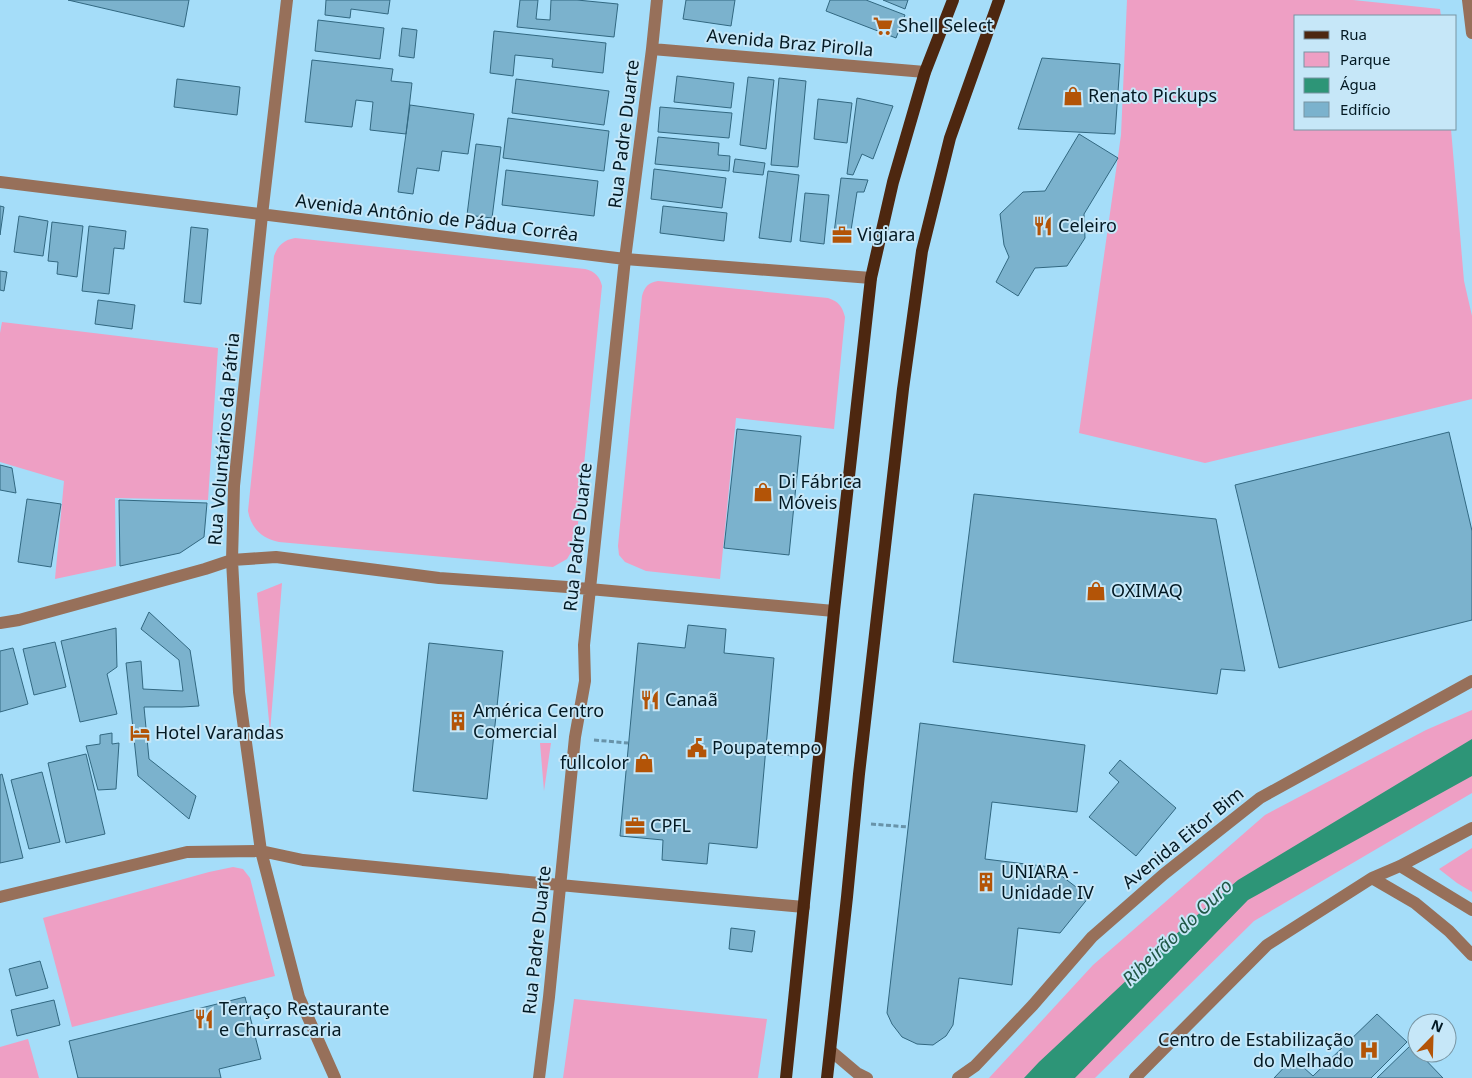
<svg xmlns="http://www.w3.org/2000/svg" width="1472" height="1078" viewBox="0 0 1472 1078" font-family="'Noto Sans',sans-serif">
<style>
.green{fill:#ee9fc4}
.water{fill:#2d9577}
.building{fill:#7bb2cd;stroke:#326881}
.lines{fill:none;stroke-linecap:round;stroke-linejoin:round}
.path{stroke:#6893a9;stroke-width:3;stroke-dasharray:5 2.5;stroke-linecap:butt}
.minor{stroke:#97705a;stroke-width:12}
.major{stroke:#4d2710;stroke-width:12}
.labels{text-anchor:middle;stroke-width:4;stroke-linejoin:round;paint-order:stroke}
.poi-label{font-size:18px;fill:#031923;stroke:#c6e7f8;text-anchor:start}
.street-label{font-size:18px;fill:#031923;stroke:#c6e7f8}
.water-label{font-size:19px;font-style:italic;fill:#205746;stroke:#c6e7f8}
</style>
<rect width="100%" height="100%" fill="#a5ddf9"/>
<path class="green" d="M1127,0H1353L1440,9L1441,16H1296V129H1451L1464,281L1472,316V399L1205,463L1079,433L1121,135Z
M295,238L585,269C595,271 600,277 602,286L576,544L567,559L553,567L279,542C262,539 251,528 248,511L274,256C278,245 284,240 295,238Z
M658,281L828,298C839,302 842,306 845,317L834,429L736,418L720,579L646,571L625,562L619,555L618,546L642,296C645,286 648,283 658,281Z
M2,322L218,348L208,500L115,498L116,566L55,579L64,481L0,462V333Z
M282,583L270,732L257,593Z
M1472,710V793L1254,921L1095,1078H989L1093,965L1265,815L1426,730Z
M540,743H551L544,791Z
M1472,848V892L1457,883L1439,869Z
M233,867L243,869L250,878L275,976L72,1027L43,918L209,872Z
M574,999L767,1019L758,1078H563Z
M28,1039L39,1078H0V1047Z"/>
<path class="water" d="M1472,739V776L1248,900L1075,1078H1024L1039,1062L1188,923L1238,880Z"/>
<path class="building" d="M68,0H189L184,27Z
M326,0H390L388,14L351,9L350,18L325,15Z
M520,0H538L536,19L550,20L551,0H577L618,4L614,37L517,27Z
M686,0H735L731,26L683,19Z
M830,0H866L905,15L896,38L826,11Z
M883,0H908L905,9Z
M318,20L384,28L380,59L315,51Z
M402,28L417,30L414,58L399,56Z
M494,31L606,43L603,73L552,67L553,59L515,55L513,76L490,73Z
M1042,58L1120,64L1115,134L1018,129Z
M312,60L393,69L391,81L412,83L406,134L370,130L373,102L356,100L352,127L305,122Z
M677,76L734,83L731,108L674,102Z
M748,77L774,80L766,149L740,145Z
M779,78L806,81L798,167L771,165Z
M177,79L240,87L237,115L174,107Z
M516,79L609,91L604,125L512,113Z
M857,98L893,106L873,159L862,154L853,175L847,174Z
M818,99L852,103L847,143L814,139Z
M410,105L474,114L468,154L442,151L439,171L417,168L413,194L398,192Z
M660,107L732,113L729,138L658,132Z
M508,118L609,131L604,171L503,158Z
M1079,134L1118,158L1084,214L1085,238L1067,266L1035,268L1018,296L996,282L1009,257L1004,245L1000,214L1023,192L1045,191Z
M658,137L719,143L718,155L730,156L729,171L655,164Z
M476,144L501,147L492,218L467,215Z
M735,159L765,163L763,175L733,172Z
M654,169L726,178L722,208L651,199Z
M506,170L598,181L594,216L502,205Z
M768,171L799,175L791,242L759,238Z
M841,178L868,180L864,192H857L849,243L833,241Z
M805,193L829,195L824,244L800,241Z
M0,206L4,207L0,235Z
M663,206L727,213L724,241L660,233Z
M19,216L48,221L43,256L14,252Z
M52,222L83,226L77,277L57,274L58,262L48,261Z
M89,226L126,231L124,249L114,248L109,294L82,291Z
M191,227L208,229L201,304L184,302Z
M0,271L7,272L4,291L0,290Z
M98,300L135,305L132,329L95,324Z
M737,429L801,436L789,555L724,548Z
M1449,432L1472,531V620L1279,668L1235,485Z
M0,465L12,468L16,493L0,490Z
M974,494L1216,519L1245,671L1221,669L1217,694L953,662Z
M27,499L61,504L51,567L18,562Z
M119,500L207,503L204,537L180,553L120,566Z
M149,612L190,650L199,706L182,707H144L149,759L196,796L189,819L138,776L126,663L141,661L143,689L183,691L179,660L141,629Z
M688,625L726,629L724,653L774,658L757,848L709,843L707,864L662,860L663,840L620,836L638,643L685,648Z
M116,628L117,667L107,674L117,714L80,722L61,641Z
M55,642L66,687L34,695L23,649Z
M429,643L503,651L487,799L413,791Z
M13,648L28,704L0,712V651Z
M920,723L1085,745L1077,812L992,802L985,859L1050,867L1089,897L1060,933L1018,928L1012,985L959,978L953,1025L946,1036L933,1045L917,1044L902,1037L892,1024L887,1013Z
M112,733V744L119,743L116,789L98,790L86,746L100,744V735Z
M86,754L105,834L66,843L48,763Z
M1120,760L1176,808L1136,856L1089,817L1119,782L1109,773Z
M42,772L60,842L29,849L11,780Z
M2,774L23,858L0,863V775Z
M731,928L755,931L752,952L729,949Z
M40,961L48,988L16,996L9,969Z
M245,997L261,1059L219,1069L221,1078H78L69,1041Z
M54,1000L60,1025L17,1036L11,1010Z
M1377,1014L1407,1042L1371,1078H1274L1293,1058L1313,1076Z
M1411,1045L1417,1053H1419L1443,1078H1377Z"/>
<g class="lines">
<path class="path" d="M594,740L628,743
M765,753L794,755
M871,824L908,827"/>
<path class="minor" d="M287,0L262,215L234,486L232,560L239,692L261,851L299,997L335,1078
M1468,0L1472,33
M652,49L925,72
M0,182L625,259L871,278
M0,623L19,620L205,569L232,560L276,557L439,578L567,587L834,611
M1400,866L1472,910
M1372,878L1415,903L1449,931L1472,955
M0,897L187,852L261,851L303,860L581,887L804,907
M831,1051L857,1073L867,1078
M539,1078L549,997L575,737L585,681L584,645L625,259L652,49L657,0
M958,1078L975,1066L1033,1005L1092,937L1164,874L1260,798L1472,681
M1135,1078L1267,945L1372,878L1400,866L1472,828"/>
<path class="major" d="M786,1078L834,611L871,278L893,182L925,72L953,0
M827,1078L847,897L859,774L903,389L922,251L950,138L999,0"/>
</g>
<defs>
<symbol id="supermarket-bare" viewBox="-9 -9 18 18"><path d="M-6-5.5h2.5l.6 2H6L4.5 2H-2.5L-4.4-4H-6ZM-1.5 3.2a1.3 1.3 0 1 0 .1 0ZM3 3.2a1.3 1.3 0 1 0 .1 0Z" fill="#b35407" stroke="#c6e7f8" stroke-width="2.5" paint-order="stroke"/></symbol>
<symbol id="shop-bare" viewBox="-9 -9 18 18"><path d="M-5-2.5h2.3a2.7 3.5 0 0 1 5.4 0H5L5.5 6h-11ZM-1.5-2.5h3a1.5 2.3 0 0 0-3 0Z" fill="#b35407" stroke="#c6e7f8" stroke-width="2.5" paint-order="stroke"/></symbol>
<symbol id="restaurant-bare" viewBox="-9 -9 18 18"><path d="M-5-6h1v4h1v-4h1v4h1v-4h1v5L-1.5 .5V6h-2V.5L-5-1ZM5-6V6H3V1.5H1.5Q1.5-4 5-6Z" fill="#b35407" stroke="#c6e7f8" stroke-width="2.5" paint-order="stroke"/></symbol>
<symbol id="office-bare" viewBox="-9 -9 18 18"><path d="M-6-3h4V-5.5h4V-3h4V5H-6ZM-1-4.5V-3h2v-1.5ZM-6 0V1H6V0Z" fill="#b35407" stroke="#c6e7f8" stroke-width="2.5" paint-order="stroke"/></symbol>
<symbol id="building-bare" viewBox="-9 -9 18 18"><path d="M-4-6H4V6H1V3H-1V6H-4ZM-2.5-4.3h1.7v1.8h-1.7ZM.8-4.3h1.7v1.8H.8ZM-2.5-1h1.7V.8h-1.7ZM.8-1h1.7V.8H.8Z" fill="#b35407" stroke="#c6e7f8" stroke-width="2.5" paint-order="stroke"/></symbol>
<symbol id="hotel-bare" viewBox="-9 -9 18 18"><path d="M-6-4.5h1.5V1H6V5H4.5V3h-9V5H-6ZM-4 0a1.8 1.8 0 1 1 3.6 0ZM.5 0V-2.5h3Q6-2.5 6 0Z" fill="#b35407" stroke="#c6e7f8" stroke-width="2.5" paint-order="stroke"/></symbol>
<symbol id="civic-bare" viewBox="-9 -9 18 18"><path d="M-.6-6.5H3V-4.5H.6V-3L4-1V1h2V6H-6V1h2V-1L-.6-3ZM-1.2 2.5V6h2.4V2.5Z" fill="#b35407" stroke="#c6e7f8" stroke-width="2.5" paint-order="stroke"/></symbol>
<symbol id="hospital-bare" viewBox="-9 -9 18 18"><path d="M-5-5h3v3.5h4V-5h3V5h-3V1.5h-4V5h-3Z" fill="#b35407" stroke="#c6e7f8" stroke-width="2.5" paint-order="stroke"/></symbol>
</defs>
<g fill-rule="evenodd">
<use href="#supermarket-bare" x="869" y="12" width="28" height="28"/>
<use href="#shop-bare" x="1059" y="82" width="28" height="28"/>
<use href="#restaurant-bare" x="1029" y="212" width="28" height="28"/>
<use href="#office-bare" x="828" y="221" width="28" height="28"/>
<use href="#shop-bare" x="749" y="478" width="28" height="28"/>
<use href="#shop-bare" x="1082" y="577" width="28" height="28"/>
<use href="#restaurant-bare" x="636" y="686" width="28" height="28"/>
<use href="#building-bare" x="444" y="707" width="28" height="28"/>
<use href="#hotel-bare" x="126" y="719" width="28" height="28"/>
<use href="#civic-bare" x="683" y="734" width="28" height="28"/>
<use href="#shop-bare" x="630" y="749" width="28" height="28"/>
<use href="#office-bare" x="621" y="812" width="28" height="28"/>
<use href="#building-bare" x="972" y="868" width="28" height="28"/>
<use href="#restaurant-bare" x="190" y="1005" width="28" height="28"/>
<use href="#hospital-bare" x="1355" y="1036" width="28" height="28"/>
</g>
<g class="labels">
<g class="poi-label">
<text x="898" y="32">Shell Select</text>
<text x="1088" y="102">Renato Pickups</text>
<text x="1058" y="232">Celeiro</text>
<text x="857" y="241">Vigiara</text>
<text x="778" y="488">Di Fábrica<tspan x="778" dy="21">Móveis</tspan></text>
<text x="1111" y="597">OXIMAQ</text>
<text x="665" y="706">Canaã</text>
<text x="473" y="717">América Centro<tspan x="473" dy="21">Comercial</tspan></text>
<text x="155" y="739">Hotel Varandas</text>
<text x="712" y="754">Poupatempo</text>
<text x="629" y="769" text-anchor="end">fullcolor</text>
<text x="650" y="832">CPFL</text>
<text x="1001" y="878">UNIARA -<tspan x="1001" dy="21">Unidade IV</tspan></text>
<text x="219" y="1015">Terraço Restaurante<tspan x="219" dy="21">e Churrascaria</tspan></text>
<text x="1354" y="1046" text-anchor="end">Centro de Estabilização<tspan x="1354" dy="21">do Melhado</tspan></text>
</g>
<g class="street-label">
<text transform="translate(790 43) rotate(5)" y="6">Avenida Braz Pirolla</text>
<text transform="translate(624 134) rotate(-83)" y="6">Rua Padre Duarte</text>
<text transform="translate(437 218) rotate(7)" y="6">Avenida Antônio de Pádua Corrêa</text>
<text transform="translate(224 439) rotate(-85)" y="6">Rua Voluntários da Pátria</text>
<text transform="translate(578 537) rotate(-84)" y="6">Rua Padre Duarte</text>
<text transform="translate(1183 838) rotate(-39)" y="6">Avenida Eitor Bim</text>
<text transform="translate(537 940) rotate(-84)" y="6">Rua Padre Duarte</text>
</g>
<g class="water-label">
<text transform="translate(1177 932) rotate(-44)" y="7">Ribeirão do Ouro</text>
</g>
</g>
<rect x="1294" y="15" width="162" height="115" fill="#c6e7f8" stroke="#7895a3"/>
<rect x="1304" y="31" width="25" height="8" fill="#4d2710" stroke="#7895a3"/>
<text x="1340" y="40" font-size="15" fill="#031923">Rua</text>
<rect x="1304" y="52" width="25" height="15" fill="#ee9fc4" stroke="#7895a3"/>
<text x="1340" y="65" font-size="15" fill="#031923">Parque</text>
<rect x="1304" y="78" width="25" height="15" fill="#2d9577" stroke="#7895a3"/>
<text x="1340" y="90" font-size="15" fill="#031923">Água</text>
<rect x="1304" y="102" width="25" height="15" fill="#7bb2cd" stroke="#7895a3"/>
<text x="1340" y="115" font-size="15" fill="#031923">Edifício</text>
<g transform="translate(1432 1038) rotate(23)"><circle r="24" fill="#c6e7f8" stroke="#7895a3"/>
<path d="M0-4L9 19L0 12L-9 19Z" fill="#b35407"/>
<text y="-8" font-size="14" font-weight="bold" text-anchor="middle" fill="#031923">N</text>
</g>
</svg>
